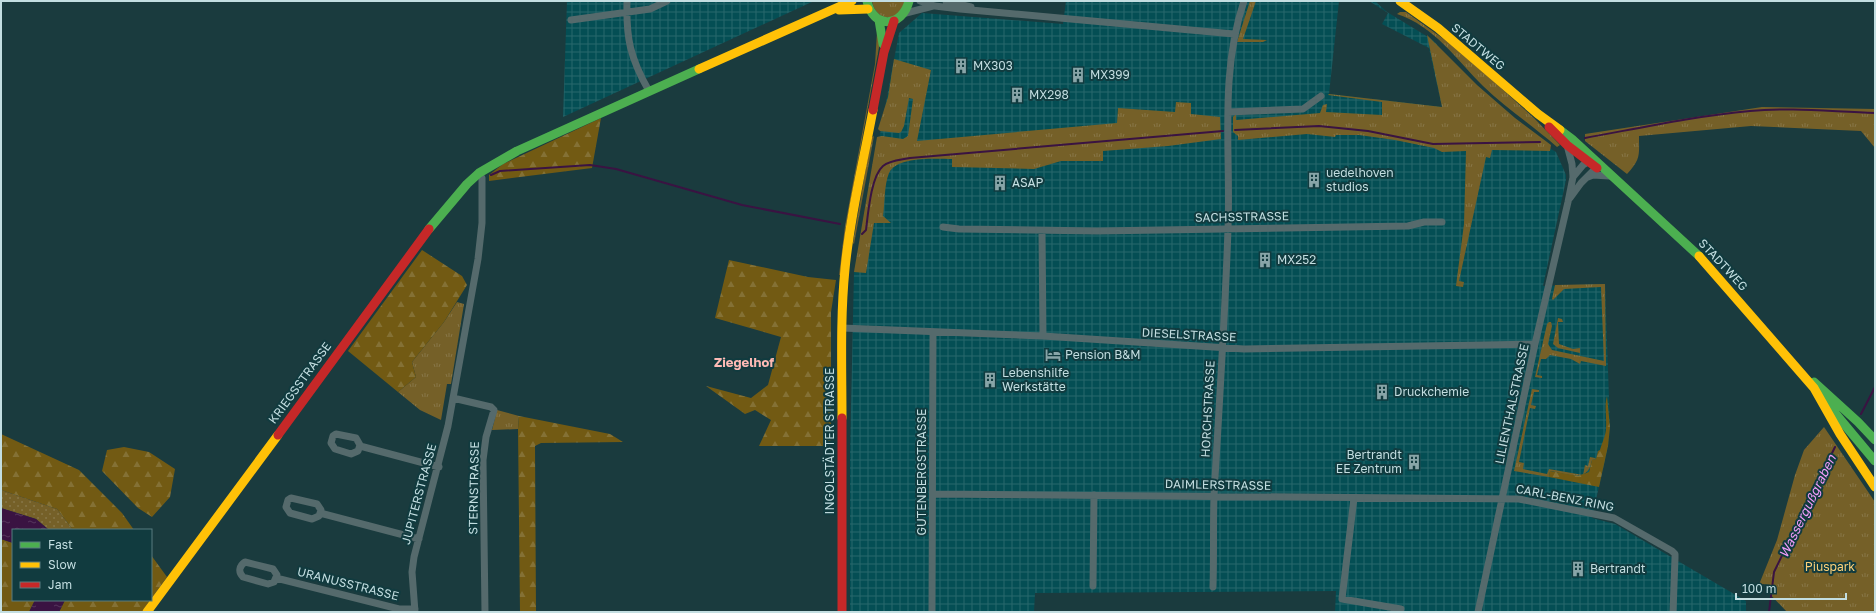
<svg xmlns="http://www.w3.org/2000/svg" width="1876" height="613" viewBox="0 0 1876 613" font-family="'Golos Text',sans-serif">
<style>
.industrial{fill:url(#industrial-grid)}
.grass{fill:url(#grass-tufts)}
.forest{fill:url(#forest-firs)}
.garden{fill:url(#garden-dots)}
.water{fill:url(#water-ripples)}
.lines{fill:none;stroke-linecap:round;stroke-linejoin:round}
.stream{stroke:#3a1342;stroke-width:2}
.street{stroke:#556a6c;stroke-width:7}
.fast{stroke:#4caf50;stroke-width:9}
.slow{stroke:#ffc107;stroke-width:9}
.jam{stroke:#c62828;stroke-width:9}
.labels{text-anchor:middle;stroke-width:4;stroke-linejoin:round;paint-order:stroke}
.street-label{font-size:12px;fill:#c3dee1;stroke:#113b3f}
.poi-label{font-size:12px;fill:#c3dee1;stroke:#113b3f;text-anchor:start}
.park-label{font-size:12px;fill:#fdd179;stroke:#113b3f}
.neighbourhood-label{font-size:13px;font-weight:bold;fill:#fdb9b4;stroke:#113b3f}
.water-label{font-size:13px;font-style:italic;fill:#f39dfc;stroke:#113b3f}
</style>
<defs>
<pattern id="industrial-grid" width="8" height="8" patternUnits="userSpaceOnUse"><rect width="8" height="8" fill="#044e54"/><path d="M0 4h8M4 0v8" fill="none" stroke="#27676c"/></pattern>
<pattern id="grass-tufts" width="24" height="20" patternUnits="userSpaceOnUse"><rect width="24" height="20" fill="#756028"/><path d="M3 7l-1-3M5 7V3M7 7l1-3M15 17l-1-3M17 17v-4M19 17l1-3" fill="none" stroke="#877647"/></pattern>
<pattern id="forest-firs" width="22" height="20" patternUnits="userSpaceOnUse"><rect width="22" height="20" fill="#725a13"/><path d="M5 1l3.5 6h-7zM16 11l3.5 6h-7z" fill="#847135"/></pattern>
<pattern id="garden-dots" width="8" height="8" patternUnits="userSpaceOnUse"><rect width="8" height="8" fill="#756028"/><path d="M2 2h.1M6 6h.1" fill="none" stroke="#877647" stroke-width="1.8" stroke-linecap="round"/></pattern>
<pattern id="water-ripples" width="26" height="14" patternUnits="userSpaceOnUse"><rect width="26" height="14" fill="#3a1342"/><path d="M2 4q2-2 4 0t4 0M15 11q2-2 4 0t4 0" fill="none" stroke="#55355d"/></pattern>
</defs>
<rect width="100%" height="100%" fill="#1a3b3e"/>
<path class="industrial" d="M567,1H814L563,117Z
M1066,1H1339L1329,94L1442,107L1429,48L1382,24L1388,13L1369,1H1375L1387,12L1433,40L1475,89L1551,149L1556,152L1566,175V180L1543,286L1605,284L1610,427L1608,446L1592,518L1615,524L1746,601V612H1335L1336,591L1035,593L1034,612H850V454L854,273L899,33L922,13L1063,24Z"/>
<path class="grass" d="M872,1H906C902,22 876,24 872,1Z
M1250,1H1256L1243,39L1267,40L1263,42H1237Z
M1400,12H1406L1445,40L1491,79L1534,118L1560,145L1557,147C1533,126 1506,108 1483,86C1457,60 1434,26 1397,14Z
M877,32L880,41L878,53L846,226L841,275H839L845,226L875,64Z
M1427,35L1477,85L1515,118L1551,145L1550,151L1492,150L1490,158L1486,157L1459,281L1464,282L1463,287L1456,286L1464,224L1466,151L1442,152L1434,148L1395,140L1359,135H1336L1335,137L1307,134L1238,140V136L1233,132V117L1236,114V120L1320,113L1323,105L1327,104L1326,112L1382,115V102L1328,95L1329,94L1442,107Z
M894,59L931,70L917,141L1117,123L1118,108L1175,112L1176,102L1191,103V114L1220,117L1221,139L1168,146L1103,151V161H1061L1034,169L952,167V159C935,159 897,156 889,173C884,185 885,203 883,216L891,223H874L866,273L854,272L877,137L882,136L903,139L908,136L913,99L909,98L904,126L901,132L899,133L880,131L878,129L888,97Z
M1762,107L1875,109V148L1861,131L1751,126L1639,136C1639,155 1641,159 1627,174L1585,141V134Z
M874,136L854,244L853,243L871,138Z
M1605,284L1606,366L1581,361L1580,364L1571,359L1550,355L1546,359H1541L1537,375L1542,376V378L1535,377L1547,324L1549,322H1551L1552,326L1548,344L1552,350L1604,361L1601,287L1564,289L1553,300L1552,299L1555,285Z
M457,302L464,304L451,384H447L441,420L420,410L398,392L416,377L412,362L444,322Z
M1558,318L1562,319L1563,322H1558L1559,344L1573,349L1580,348V353L1558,348L1553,344Z
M1532,389L1539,390V392H1534L1531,405L1536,406L1535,409L1530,408L1519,462L1524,463L1523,469L1547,474L1549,469L1583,475L1585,465L1588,466L1590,457L1595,458L1596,459L1592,460C1588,484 1568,474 1550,471L1549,477L1514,471Z
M497,410L519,416L518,429L492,430Z
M1824,427L1875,502V612H1787L1767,591L1770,585L1763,584L1758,587L1777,540L1795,475L1804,450Z"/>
<path class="forest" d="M601,118L592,168L489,181V175L503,164Z
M422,250L462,276L467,285L444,322L412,362L416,377L398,392L348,351Z
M729,260L808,277L836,280L831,312V438L829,446H759L771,420L755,410L745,414L706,386L751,398L768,385L781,337L715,318Z
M1607,396L1610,427L1608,446L1599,487L1549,477L1550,471L1578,476L1589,472L1592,460L1596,459L1598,451L1600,450C1602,443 1606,435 1606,428C1607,417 1604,407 1607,396Z
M519,416L610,434L623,442L541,443L535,446L536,612H520L518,429Z
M1,434L79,470L122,513L134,530H73L57,509L1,490Z
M124,447L149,452L175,469L170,497L152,517L138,508L102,471L107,450Z
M1,539L13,543V600H35L29,612H1Z
M151,555L167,577L151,599Z
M65,600H150L142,612H59Z"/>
<path class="garden" d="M1,490L57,509L73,530H49L36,519L1,508Z"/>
<path class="water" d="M1,508L36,519L49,530H13V543L1,539Z
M35,600H65L59,612H29Z"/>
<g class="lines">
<path class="stream" d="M1235,130L1319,126L1368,131L1433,144L1540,142
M1585,138C1640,128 1695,116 1750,111C1791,107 1834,112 1875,113
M491,175L500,171L590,165L616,169L742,205L840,224
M862,234L866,230C868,214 871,176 883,166C890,160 901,160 910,158L1223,131
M1861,414L1875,387
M1769,612L1774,572L1835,447"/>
<path class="street" d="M627,1C626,38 630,58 649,91
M920,1L935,6L960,9L1234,34
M946,1L971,7
M906,13L933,6
M571,20L650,9L667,1
M1228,112L1303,109L1321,96
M1573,177L1583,165L1591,160
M1588,177L1593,175L1609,176
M1570,198L1581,183L1596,168V164
M943,227L959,229L1097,231L1408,226L1424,222H1442
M1042,231L1043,336
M842,328L1043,336L1244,349L1535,344
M453,398L491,407L494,410L486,437L483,460L485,612
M336,434L356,438L360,445L358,451L351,454L335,449L331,443L333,436Z
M360,446L439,467
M934,494L1519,499L1614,518L1672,551L1675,554V558L1673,612
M291,498L317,504L321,510L319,516L312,519L290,513L286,507L288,500Z
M1354,498L1342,599L1401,609
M320,513L419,539
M245,562L273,569L277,575L274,582L268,584L243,577C238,572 239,566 245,562Z
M276,578L399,609H415
M1093,586L1094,495
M1213,587C1214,556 1213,526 1214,496C1219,407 1225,318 1228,229C1231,153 1219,75 1244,1
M415,612L412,572L414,557L448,426L478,259L482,223V178L479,173
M932,612L933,332
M1478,612L1535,344L1568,202L1573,177L1572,164L1567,145"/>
<path class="fast" d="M867,1C873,29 902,28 909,1
M879,20L883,44
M1560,130L1572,139L1699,256
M429,229L467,184L479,173L517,151L699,69
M1814,382L1858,422L1875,440
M1824,400L1875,461"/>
<path class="slow" d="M1400,1L1438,28L1538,114L1560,130
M839,10L868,9
M699,69L852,1
M1699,256L1814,388L1840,434L1875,487
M842,418C842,369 840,319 845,269C850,216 863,163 873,110
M147,612L278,435"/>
<path class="jam" d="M873,110L884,52L894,21
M1549,127L1567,145L1597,168
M842,418V612
M278,435L429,229"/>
</g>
<defs>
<symbol id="building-bare" viewBox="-9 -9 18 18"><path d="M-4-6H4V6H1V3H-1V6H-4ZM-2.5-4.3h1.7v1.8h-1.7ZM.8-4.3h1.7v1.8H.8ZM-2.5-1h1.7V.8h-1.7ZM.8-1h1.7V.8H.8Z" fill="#88a5a8" stroke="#113b3f" stroke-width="2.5" paint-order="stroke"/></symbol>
<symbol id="hotel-bare" viewBox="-9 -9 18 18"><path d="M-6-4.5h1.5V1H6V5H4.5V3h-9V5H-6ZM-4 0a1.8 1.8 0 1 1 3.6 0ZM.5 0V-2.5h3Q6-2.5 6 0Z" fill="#88a5a8" stroke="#113b3f" stroke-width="2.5" paint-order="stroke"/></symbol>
</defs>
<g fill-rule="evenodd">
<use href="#building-bare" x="950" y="55" width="22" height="22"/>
<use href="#building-bare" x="1067" y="64" width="22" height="22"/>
<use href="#building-bare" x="1006" y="84" width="22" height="22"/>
<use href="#building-bare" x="1303" y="169" width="22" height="22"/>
<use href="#building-bare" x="989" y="172" width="22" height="22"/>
<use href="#building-bare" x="1254" y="249" width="22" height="22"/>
<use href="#hotel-bare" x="1042" y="344" width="22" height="22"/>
<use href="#building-bare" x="979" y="369" width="22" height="22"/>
<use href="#building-bare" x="1371" y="381" width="22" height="22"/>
<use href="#building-bare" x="1403" y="451" width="22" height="22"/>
<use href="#building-bare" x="1567" y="558" width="22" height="22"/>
</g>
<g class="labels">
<g class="street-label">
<text transform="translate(1478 47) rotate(40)" y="4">STADTWEG</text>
<text transform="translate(1242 217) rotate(-1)" y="4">SACHSSTRASSE</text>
<text transform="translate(1723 265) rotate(47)" y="4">STADTWEG</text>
<text transform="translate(1189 335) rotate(3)" y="4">DIESELSTRASSE</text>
<text transform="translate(300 383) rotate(-54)" y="4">KRIEGSSTRASSE</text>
<text transform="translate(1512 404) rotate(-78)" y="4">LILIENTHALSTRASSE</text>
<text transform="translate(1208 409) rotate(-87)" y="4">HORCHSTRASSE</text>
<text transform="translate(830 441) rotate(-90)" y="4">INGOLSTÄDTER STRASSE</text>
<text transform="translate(922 472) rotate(-90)" y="4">GUTENBERGSTRASSE</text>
<text transform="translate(1218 485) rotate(1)" y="4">DAIMLERSTRASSE</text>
<text transform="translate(474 488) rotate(-89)" y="4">STERNSTRASSE</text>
<text transform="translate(419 494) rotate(-75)" y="4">JUPITERSTRASSE</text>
<text transform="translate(1565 498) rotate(11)" y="4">CARL-BENZ RING</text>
<text transform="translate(348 584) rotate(14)" y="4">URANUSSTRASSE</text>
</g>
<g class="poi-label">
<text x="973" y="70">MX303</text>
<text x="1090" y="79">MX399</text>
<text x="1029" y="99">MX298</text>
<text x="1326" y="177">uedelhoven<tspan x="1326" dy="14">studios</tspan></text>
<text x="1012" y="187">ASAP</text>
<text x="1277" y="264">MX252</text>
<text x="1065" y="359">Pension B&amp;M</text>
<text x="1002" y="377">Lebenshilfe<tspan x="1002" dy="14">Werkstätte</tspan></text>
<text x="1394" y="396">Druckchemie</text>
<text x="1402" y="459" text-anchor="end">Bertrandt<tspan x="1402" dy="14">EE Zentrum</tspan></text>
<text x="1590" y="573">Bertrandt</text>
</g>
<g class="park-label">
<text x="1830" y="571">Piuspark</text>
</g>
<g class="neighbourhood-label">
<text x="744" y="367">Ziegelhof</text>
</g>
<g class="water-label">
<text transform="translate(1807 506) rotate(-64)" y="5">Wassergußgraben</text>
</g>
</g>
<rect width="1876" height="613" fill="none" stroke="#c3dee1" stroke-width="4"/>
<rect x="12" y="529" width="140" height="72" fill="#113b3f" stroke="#587c80"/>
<rect x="20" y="542" width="20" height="6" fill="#4caf50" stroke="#587c80"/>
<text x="48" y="549" font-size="12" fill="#c3dee1">Fast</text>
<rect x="20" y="562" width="20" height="6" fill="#ffc107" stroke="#587c80"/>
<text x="48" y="569" font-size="12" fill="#c3dee1">Slow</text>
<rect x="20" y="582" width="20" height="6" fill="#c62828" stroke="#587c80"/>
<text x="48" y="589" font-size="12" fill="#c3dee1">Jam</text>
<path d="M1736 593v6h110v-6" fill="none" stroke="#c3dee1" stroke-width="2"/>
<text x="1742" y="593" font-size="12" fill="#c3dee1" stroke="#113b3f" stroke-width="3" paint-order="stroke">100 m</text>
</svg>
